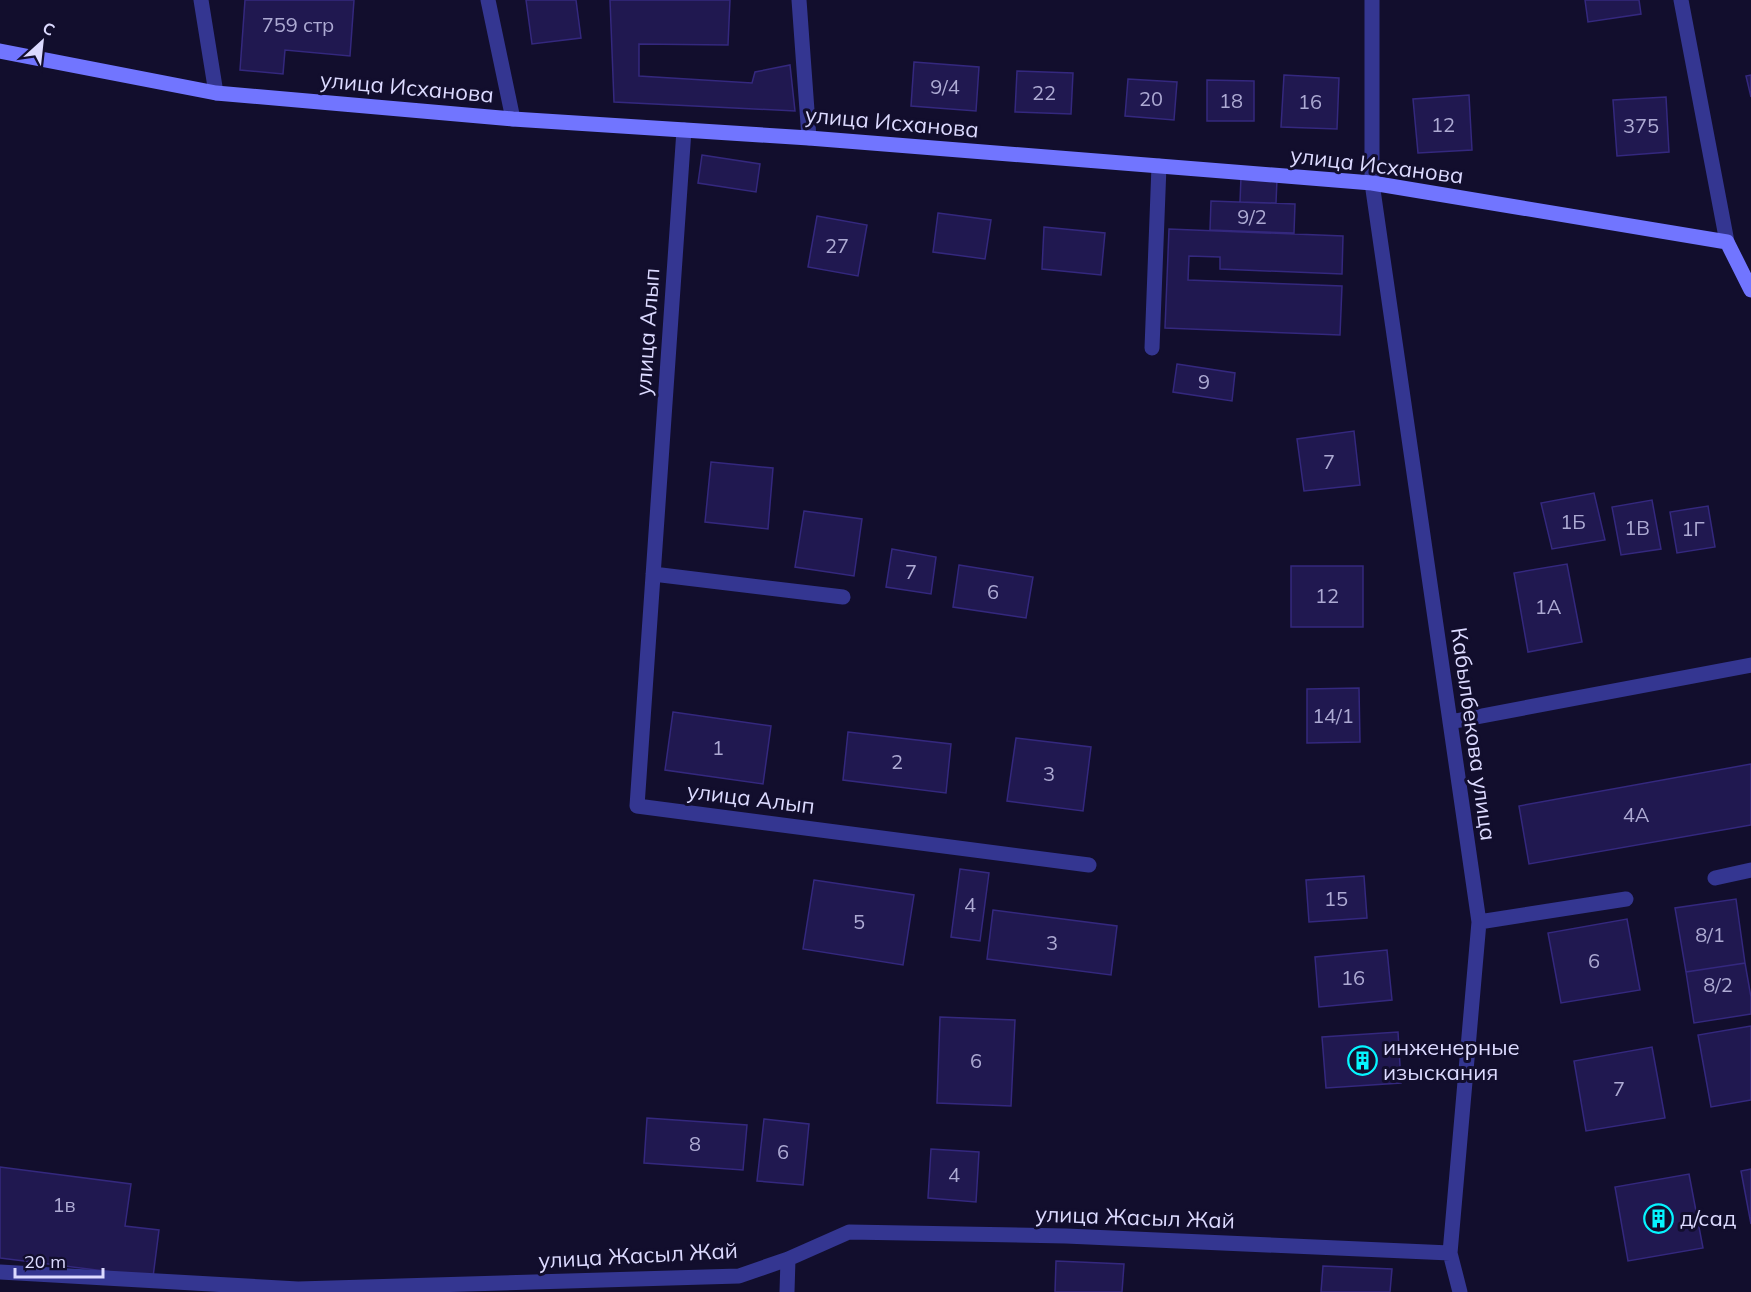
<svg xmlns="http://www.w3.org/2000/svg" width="1751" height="1292" viewBox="0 0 1751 1292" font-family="Mulish,sans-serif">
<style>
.building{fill:#201850;stroke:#34287e;stroke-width:1.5}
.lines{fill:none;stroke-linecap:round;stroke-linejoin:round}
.street{stroke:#343691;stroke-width:15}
.secondary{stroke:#7175ff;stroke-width:15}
.labels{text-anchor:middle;stroke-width:6;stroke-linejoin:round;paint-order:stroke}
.number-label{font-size:20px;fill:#adaad3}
.street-label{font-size:22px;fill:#dcdaff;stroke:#120e2d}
.poi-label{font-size:22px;fill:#dcdaff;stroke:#120e2d;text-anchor:start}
</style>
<rect width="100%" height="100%" fill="#120e2d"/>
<path class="building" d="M245,0H354L350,56L285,50L283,74L240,70Z
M526,0H576L581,38L532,44Z
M610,0H730L728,45L639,44V76L752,83L755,72L790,65L795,111L614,102Z
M1585,0H1639L1641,14L1588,22Z
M914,62L979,67L976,111L911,106Z
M1017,71L1073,73L1071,114L1015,112Z
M1284,75L1339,78L1337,129L1281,127Z
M1751,75V97L1746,76Z
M1128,79L1177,82L1174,120L1125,116Z
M1207,80L1254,81V121H1207Z
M1469,95L1472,150L1418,153L1413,99Z
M1666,97L1669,152L1617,156L1613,100Z
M702,155L760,164L756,192L698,183Z
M1241,177L1277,179L1276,203L1240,202Z
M1211,201L1295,204L1294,233L1210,230Z
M938,213L991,220L985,259L933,252Z
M817,216L867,225L858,276L808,267Z
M1044,227L1105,233L1101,275L1042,269Z
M1169,229L1343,236L1342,274L1220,269V257L1189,256L1188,280L1342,286L1340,335L1165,328Z
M1177,364L1235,373L1232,401L1173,392Z
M1354,431L1360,485L1304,491L1297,439Z
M711,462L773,468L768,529L705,522Z
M1594,493L1605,540L1552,549L1541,503Z
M1652,500L1661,549L1621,555L1612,507Z
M1708,506L1715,547L1677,553L1670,512Z
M804,511L862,519L854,576L795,567Z
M892,549L936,557L931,594L886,587Z
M1567,564L1582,642L1528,652L1514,573Z
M959,565L1033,577L1026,618L953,607Z
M1291,566H1363V627H1291Z
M1359,688L1360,742L1307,743V689Z
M673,712L771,726L763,784L665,770Z
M848,732L951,744L946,793L843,780Z
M1016,738L1091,747L1083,811L1007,801Z
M1751,764V825L1529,864L1519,806Z
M960,869L989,873L980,941L951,937Z
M1364,876L1367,918L1309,922L1306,880Z
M814,880L914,895L903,965L803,949Z
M1736,899L1745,963L1686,972L1675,908Z
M993,910L1117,926L1111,975L987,959Z
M1627,919L1640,990L1561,1003L1548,933Z
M1387,950L1392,1000L1319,1007L1315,957Z
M1745,963L1751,997V1014L1694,1023L1686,972Z
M940,1017L1015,1020L1011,1106L937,1103Z
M1751,1026V1100L1711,1107L1698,1035Z
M1398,1032L1401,1083L1326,1088L1322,1037Z
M1652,1047L1665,1118L1586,1131L1574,1061Z
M647,1118L747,1125L743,1170L644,1163Z
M764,1119L809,1124L803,1185L757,1181Z
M931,1149L979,1152L976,1202L928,1198Z
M0,1167L131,1184L125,1226L159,1230L153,1277L0,1258Z
M1751,1169V1224L1741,1171Z
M1689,1174L1703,1248L1628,1261L1615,1187Z
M1056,1261L1124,1264L1122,1292H1055Z
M1323,1266L1392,1269L1390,1292H1321Z"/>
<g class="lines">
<path class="street" d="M201,0L216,93
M488,0L513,119
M799,0L809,138
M1372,0V183L1479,922L1450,1253L1460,1292
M1681,0L1727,242
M684,130L637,806L1089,865
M1152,348L1159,166
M653,574L843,597
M1450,722L1751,665
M1715,878L1751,870
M1479,922L1626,899
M0,1272L298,1289L739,1276L788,1259L849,1232L1066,1236L1450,1253
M787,1292L788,1259"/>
<path class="secondary" d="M0,51L216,93L513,119L809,138L1372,183L1727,242L1751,290"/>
</g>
<defs>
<symbol id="building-ring" viewBox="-11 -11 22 22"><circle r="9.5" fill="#120e2d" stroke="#06f5ff" stroke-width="1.5"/><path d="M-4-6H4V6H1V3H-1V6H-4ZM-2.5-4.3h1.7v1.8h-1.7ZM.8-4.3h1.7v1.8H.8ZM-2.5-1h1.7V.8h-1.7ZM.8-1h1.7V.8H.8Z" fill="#06f5ff"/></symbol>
</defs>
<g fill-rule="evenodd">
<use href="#building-ring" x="1346" y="1044" width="33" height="33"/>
<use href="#building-ring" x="1642" y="1202" width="33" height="33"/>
</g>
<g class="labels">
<g class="number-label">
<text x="298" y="32">759 стр</text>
<text x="945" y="94">9/4</text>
<text x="1044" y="100">22</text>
<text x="1151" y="106">20</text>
<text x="1231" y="108">18</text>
<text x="1310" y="109">16</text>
<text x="1443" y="132">12</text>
<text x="1641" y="133">375</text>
<text x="1252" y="224">9/2</text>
<text x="837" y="253">27</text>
<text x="1204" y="389">9</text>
<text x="1329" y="469">7</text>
<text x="1573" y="529">1Б</text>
<text x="1637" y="535">1В</text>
<text x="1693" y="536">1Г</text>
<text x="911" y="579">7</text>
<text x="993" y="599">6</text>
<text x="1327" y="603">12</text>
<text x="1548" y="614">1А</text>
<text x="1333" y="723">14/1</text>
<text x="718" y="755">1</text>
<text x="897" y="769">2</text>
<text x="1049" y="781">3</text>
<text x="1636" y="822">4А</text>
<text x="1336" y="906">15</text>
<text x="970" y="912">4</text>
<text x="859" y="929">5</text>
<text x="1710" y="942">8/1</text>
<text x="1052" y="950">3</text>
<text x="1594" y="968">6</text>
<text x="1353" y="985">16</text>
<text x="1718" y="992">8/2</text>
<text x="976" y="1068">6</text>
<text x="1619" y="1096">7</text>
<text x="695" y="1151">8</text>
<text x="783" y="1159">6</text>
<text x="954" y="1182">4</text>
<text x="64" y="1212">1в</text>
</g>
<g class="street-label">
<text transform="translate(407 87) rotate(5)" y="8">улица Исханова</text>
<text transform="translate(892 122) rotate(5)" y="8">улица Исханова</text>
<text transform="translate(1377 165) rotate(7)" y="8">улица Исханова</text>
<text transform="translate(647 332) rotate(-86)" y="8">улица Алып</text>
<text transform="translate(1474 734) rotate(82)" y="8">Кабылбекова улица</text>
<text transform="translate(751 798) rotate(7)" y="8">улица Алып</text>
<text transform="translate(1135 1217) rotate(2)" y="8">улица Жасыл Жай</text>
<text transform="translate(638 1255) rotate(-3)" y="8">улица Жасыл Жай</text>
</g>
<g class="poi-label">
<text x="1383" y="1055">инженерные<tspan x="1383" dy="25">изыскания</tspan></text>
<text x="1680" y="1226">д/сад</text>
</g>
</g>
<g transform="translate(42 42) rotate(27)" stroke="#120e2d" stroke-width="4.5" paint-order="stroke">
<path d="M0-4.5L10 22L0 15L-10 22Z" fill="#dcdaff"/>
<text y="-9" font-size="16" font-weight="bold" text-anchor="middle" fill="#dcdaff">С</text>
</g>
<path d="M15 1268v9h88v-9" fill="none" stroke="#dcdaff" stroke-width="3"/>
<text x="24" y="1268" font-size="18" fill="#dcdaff" stroke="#120e2d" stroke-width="4.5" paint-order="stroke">20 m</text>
</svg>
